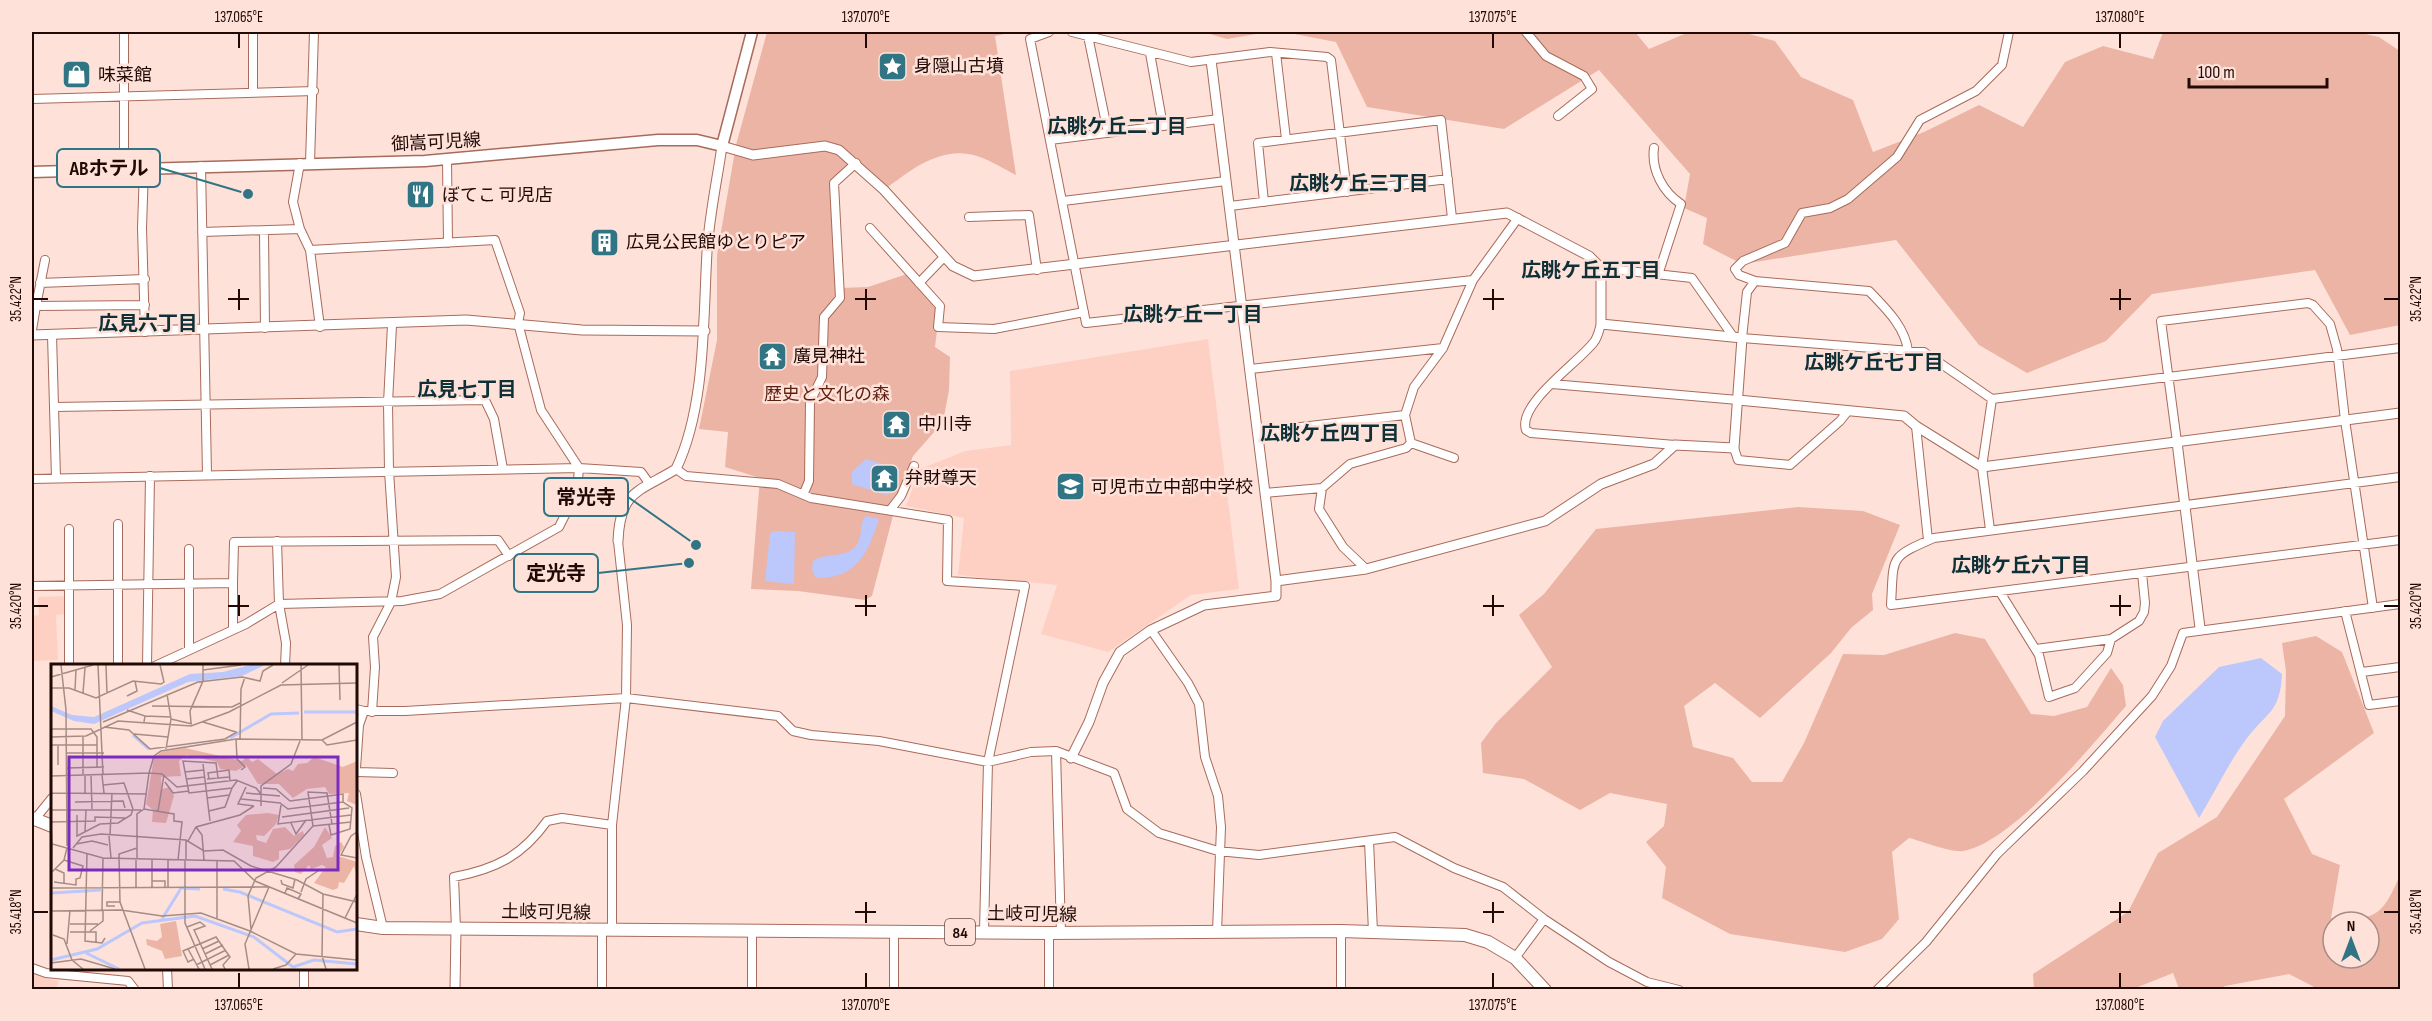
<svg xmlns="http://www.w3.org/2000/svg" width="2432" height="1021" viewBox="0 0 2432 1021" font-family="'Sofia Sans Condensed','Noto Sans JP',sans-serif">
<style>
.built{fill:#fed0c3}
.green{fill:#ecb4a4;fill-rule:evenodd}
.water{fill:#bcc7fb}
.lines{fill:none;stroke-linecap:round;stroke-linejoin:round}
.minor-casing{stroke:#a86b5b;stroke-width:10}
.tertiary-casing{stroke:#a86b5b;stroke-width:11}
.secondary-casing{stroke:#a86b5b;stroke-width:13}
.primary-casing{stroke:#a86b5b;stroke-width:14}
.minor{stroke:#fff;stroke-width:8}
.tertiary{stroke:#fff;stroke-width:9}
.secondary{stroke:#fff;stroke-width:10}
.primary{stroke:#fff;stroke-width:12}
.ticks{fill:none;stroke:#210a05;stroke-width:2}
.labels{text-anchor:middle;stroke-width:5;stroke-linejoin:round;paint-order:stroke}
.shield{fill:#fee2da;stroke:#634b45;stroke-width:1.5}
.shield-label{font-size:16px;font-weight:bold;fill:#210a05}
.poi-label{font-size:18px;fill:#210a05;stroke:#fee2da;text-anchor:start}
.street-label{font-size:18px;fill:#210a05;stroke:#fee2da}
.park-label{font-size:18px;fill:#5f1f0e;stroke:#fee2da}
.neighbourhood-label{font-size:20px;font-weight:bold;fill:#0f3037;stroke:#fee2da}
.inset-river{fill:none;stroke:#bcc7fb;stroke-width:3}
.inset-road{fill:none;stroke:#a68c85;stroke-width:1.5}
.view{fill:#7b2cbf;fill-opacity:0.15;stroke:#7b2cbf;stroke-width:3}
.inset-edge{fill:none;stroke:#210a05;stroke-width:3}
.leader{fill:none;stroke:#317585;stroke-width:2}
.callout-dot{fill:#317585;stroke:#fee2da;stroke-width:2}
.callout{fill:#fee2da;stroke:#317585;stroke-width:2}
.callout-label{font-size:20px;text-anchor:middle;font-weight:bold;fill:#210a05}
.neatline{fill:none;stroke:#210a05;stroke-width:2}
.ticks-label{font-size:15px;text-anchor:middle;fill:#210a05}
</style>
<rect width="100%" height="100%" fill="#fee2da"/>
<path class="built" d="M1208,339L1239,589L1191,595L1108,652L1041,634L1057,585L958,575L964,518L906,506L920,469L965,451L1011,445L1010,371Z
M65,596L66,614L56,615L58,660L32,661V616L39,615L38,597Z
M32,974L59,981L56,989H32Z"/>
<path class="green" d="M767,32H1014L995,36L1016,175C1004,169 990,160 977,156C941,145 911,170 884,190L856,163L835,183L839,288L868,287L910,273L940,306L935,347L950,357L949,390L943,422L913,456L900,489L872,596L865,600L798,591L751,589L760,478L725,467L728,432L699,429L717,340V255L736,145Z
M1203,32H1268L1227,39Z
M1284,32H1556L1561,34L1564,32H1635L1649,49L1689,32H1742L1775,41L1801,77L1853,100L1873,152L1924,132L1979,105L2023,127L2065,62L2103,46L2153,59L2163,32H2357L2379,37L2400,51V325L2350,335L2315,270L2152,294L2106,341L2027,373L1979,345L1896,240L1742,264L1703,244L1707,218L1684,208L1690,174L1599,70L1504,129L1367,107L1336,42Z
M1798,507L1863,511L1900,525L1872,594L1873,610L1851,628L1831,653L1760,718L1715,683L1684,706L1693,747L1733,758L1752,782H1782L1804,743L1843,654L1884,655L1955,633L1985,639L2031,714L2054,716L2087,707L2111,668L2123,685L2126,706C2092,745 2013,842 1963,851C1952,853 1921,841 1909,838L1892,852L1899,919L1882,939L1845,952L1730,934L1662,898L1666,867L1646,842L1664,826L1667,804L1610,793L1580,810L1524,779L1483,773L1481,743L1496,723L1552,667L1519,615L1544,594L1596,529Z
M2316,636L2342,652L2374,733L2284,799L2312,854L2340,865L2331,918C2375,922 2383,915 2400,875V989H2318L2289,974L2225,986L2220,989H2179L2173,973L2133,989H2034L2033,974L2128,912L2158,853L2217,817L2285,716L2286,671L2282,643ZM2333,922H2369V958H2333Z"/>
<path class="water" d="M866,459L900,469L892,493L886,495L852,484V472Z
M866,516L879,519C868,553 857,579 816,578L812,570L813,561C825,552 843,559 855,547C864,538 858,524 866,516Z
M773,531L795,532L794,583L791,584L765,581L770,534Z
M2261,658L2282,674C2280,713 2267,712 2247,738C2229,762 2215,792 2199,818L2155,737L2163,721L2219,667Z"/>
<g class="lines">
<defs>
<path id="minor" d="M124,32V170
M253,32V93
M1049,32L1030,39L1086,323L1473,280L1518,218
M1072,32L1191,62L1270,52L1327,57L1331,60L1347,192
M1526,32L1546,56L1584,76L1592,89L1558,116
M1088,36L1108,133
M1150,53L1163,126
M1276,53L1286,139
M32,99L314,91
M1050,140L1219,119
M1654,148C1651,170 1663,192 1681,204L1658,275
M447,159L448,243
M300,163L293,202L300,229L310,250L320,327
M310,163L314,32
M201,166L207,474
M144,168L142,228L145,332
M1063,201L1226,181
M1264,202L1258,143L1441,120L1452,218
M1230,206L1448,179
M969,217L1029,215L1037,270
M870,228L940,306L938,327L994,329L1084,312
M202,232L300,229
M264,232L265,328
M1601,268L1692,278L1732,335
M1755,281L1747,292L1742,338L1924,352L1992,399L2400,348
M40,283L145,279
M919,283L944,257
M36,306L45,260
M1601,324C1599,330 1598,337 1594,342C1579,362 1517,404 1526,430L1531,433L1675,445
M32,330L36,306L145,305
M52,335L56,478
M1908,351C1905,326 1885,308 1869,291L1755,281L1739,275L1735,269L1743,261L1785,243L1802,213L1830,208L1848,199L1897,157L1920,120L1976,91L2002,65L2009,32
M1250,369L1443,348
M1552,384L1738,400
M54,407L485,400L494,419L503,469
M1916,426L1928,540
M1258,432L1405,415
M2177,442L2161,321L2308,303L2313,305L2330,324L2337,349L2345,420L2373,608
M1411,443L1454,458
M1734,448L1738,460L1790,465L1840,421L1848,411
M676,469L686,476L778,484L811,498L948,520L947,581L1025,586L988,762L984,931
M2400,477L1934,538C1888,558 1894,556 1891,605L2400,540
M32,479L579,468L641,472L649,483
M1322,488L1319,509L1343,547L1366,569
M804,493L809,481L810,402L822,377L824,317L840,298L834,183L856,163
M1265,493L1322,488L1350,464L1406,448L1411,443L1405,415L1414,387L1443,348L1473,280
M891,509L901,496L914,466
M69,529V666
M1990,530L1982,467L1992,399
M277,541L279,604L286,643L285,666
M233,583V630
M32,586L233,583L234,542L498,540L509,556
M2000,592L2039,655L2049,697L2075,688L2107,653L2111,639L2139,621L2144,612L2145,603L2142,573
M2345,611L2369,705L2400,701
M1151,630L1188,683L1199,704L1205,757L1218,796L1221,827L1217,932
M2036,649L2111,639
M189,650V549
M118,666V524
M147,666L150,476
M155,666L246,624L279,604L402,601L440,594L559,527L577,491L579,468L541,410L518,323L520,313L495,240L310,250
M2362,672L2400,667
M356,709L364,711H405L626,698L778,716L793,731L811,735L879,741L988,762L1031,752L1056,751L1114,773L1127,809L1159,833L1218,851L1259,855L1395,837L1454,868L1503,887L1544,919L1609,962L1647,982L1679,990
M372,712L375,667L373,637L391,602L396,577L389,471L388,403L392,325
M1056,751L1061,933
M356,768L359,725L364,711
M356,772L393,773
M356,794L366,857L383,928
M35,819L52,798
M1369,841L1373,932
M456,929L454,877C496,869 522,856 547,821L562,818L612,825
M602,930V990
M612,930V825L626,698L627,625L618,541
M752,930V990
M1049,933V990
M1515,958L1544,919
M32,968L46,973L128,981L135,990
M167,968L168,990
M304,990V968
M894,990V932
M1341,990V931
M1877,990L1926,942L1997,854L2083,771L2152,696L2171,666L2183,633L2400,604"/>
<path id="tertiary" d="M32,335L466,320L582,330L705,331
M1738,400L1904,416L1916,426L1982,467L2400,413
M2177,442L2200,628
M618,541C620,490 639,492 676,469C706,407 703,319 707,252C709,217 717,181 722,146L753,155L825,146L839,150L884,190L953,266L974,276L1507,213L1589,256L1601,268V324L1742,338L1734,448L1675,445L1654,464L1601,484L1545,521L1366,569L1276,581
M1071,758L1089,722L1103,683L1120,652L1151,630L1204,605L1276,596V581L1211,60
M455,990L456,929"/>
<path id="secondary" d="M32,172L425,161L658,140H697L722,146L752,32"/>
<path id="primary" d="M32,818L52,826
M356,924L383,928L1049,933L1341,931L1465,935L1488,942L1515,958L1545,990"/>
</defs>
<use href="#minor" class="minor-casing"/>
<use href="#tertiary" class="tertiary-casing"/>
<use href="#secondary" class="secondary-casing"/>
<use href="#primary" class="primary-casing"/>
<use href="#minor" class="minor"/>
<use href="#tertiary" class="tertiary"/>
<use href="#secondary" class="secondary"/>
<use href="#primary" class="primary"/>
</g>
<path class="ticks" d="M239,33V48M866,33V48M1493,33V48M2120,33V48M239,289V310M866,289V310M1493,289V310M2120,289V310M33,299H48M228,299H249M855,299H876M1483,299H1504M2110,299H2131M2384,299H2399M239,595V616M866,595V616M1493,595V616M2120,595V616M33,606H48M228,606H249M855,606H876M1483,606H1504M2110,606H2131M2384,606H2399M866,902V923M1493,902V923M2120,902V923M33,912H48M855,912H876M1483,912H1504M2110,912H2131M2384,912H2399M239,973V988M866,973V988M1493,973V988M2120,973V988"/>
<defs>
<symbol id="sight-square" viewBox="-11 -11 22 22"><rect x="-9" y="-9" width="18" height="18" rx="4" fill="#317585" stroke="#fee2da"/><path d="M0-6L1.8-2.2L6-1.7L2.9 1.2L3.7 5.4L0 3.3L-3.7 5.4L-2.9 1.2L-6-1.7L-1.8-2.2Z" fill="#fff"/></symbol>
<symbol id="shop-square" viewBox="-11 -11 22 22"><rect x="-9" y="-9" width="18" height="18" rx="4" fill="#317585" stroke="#fee2da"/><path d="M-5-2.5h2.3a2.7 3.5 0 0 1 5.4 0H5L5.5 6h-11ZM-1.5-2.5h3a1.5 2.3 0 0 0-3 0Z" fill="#fff"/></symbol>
<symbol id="restaurant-square" viewBox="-11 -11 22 22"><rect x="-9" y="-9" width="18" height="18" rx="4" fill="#317585" stroke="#fee2da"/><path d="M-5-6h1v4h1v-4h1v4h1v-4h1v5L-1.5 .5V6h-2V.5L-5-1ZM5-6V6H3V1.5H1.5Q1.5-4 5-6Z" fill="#fff"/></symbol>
<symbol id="building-square" viewBox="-11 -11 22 22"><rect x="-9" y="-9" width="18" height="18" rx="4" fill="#317585" stroke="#fee2da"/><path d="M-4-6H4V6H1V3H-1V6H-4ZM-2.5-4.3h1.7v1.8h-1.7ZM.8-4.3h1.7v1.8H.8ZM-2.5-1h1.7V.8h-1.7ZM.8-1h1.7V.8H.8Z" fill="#fff"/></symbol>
<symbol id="temple-square" viewBox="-11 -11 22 22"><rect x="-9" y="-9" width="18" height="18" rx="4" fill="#317585" stroke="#fee2da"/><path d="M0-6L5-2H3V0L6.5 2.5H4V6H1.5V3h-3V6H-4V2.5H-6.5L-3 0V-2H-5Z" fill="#fff"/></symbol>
<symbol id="school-square" viewBox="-11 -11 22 22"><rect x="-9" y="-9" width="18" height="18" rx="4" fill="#317585" stroke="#fee2da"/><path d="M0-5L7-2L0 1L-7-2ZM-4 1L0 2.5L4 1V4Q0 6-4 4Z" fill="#fff"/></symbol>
</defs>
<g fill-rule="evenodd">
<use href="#sight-square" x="876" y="50" width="33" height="33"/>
<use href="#shop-square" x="60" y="58" width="33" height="33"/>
<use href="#restaurant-square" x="404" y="178" width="33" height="33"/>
<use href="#building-square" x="588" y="226" width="33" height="33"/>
<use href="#temple-square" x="756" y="340" width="33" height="33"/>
<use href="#temple-square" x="880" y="408" width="33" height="33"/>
<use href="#temple-square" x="868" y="462" width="33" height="33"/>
<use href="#school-square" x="1054" y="470" width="33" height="33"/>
</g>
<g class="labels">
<rect class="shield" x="945" y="919" width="30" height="26" rx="4.5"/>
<g class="shield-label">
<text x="960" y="938">84</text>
</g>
<g class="poi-label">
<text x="914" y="72">身隠山古墳</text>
<text x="98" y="81">味菜館</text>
<text x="442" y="201">ぼてこ 可児店</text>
<text x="626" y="248">広見公民館ゆとりピア</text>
<text x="793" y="362">廣見神社</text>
<text x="918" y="430">中川寺</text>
<text x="905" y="484">弁財尊天</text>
<text x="1091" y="493">可児市立中部中学校</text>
</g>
<g class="street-label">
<text transform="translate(436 142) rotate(-3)" y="6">御嵩可児線</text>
<text transform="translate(546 912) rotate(1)" y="6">土岐可児線</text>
<text transform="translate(1032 914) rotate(1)" y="6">土岐可児線</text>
</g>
<g class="park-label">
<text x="827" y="400">歴史と文化の森</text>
</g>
<g class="neighbourhood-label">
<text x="1117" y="133">広眺ケ丘二丁目</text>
<text x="1359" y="190">広眺ケ丘三丁目</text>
<text x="1591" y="277">広眺ケ丘五丁目</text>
<text x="1193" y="321">広眺ケ丘一丁目</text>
<text x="148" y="330">広見六丁目</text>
<text x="1874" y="369">広眺ケ丘七丁目</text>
<text x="467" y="396">広見七丁目</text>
<text x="1330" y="440">広眺ケ丘四丁目</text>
<text x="2021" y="572">広眺ケ丘六丁目</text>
</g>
</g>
<g transform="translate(51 664)">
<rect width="306" height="306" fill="#fee2da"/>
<path d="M134,84L191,97L196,93L201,98L207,95L226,110L237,105L242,107L247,100L256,99L263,93L292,103L306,97V141L296,137L298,129L278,130L274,123L256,125L242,134L228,120H207L195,101L185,107L169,105L166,98L135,91L128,97L130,112L110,113L111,125L119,123L123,132L115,159L101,158L102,146L95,140L103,94L110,88ZM217,149L228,151L225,160L213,172L205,171L206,176L215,179L222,165L234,163L243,172L252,167L253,171L239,185L228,187V195L222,198L202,192V182L182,178L190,167L186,161L195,151ZM274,163L281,174L271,181L276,194L282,193L284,182L290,178L293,183L287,192L306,198V214L303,202L293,219L288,218L287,224L282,226L263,219L275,203L271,201L260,205L258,201L250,210L244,208L243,201L263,183ZM125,257L131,292L114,295L111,287L96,281L95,275L106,277L111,273L109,260Z" fill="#ecb4a4"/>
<path d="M199,1H214L191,12L137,18L43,60L23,57L0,47V42L21,51L43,53L139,10L172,8Z" fill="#bcc7fb"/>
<path class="inset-river" d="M253,48H306M82,71L98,85M179,74L220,50L248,49M128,224L149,225M172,225L189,228L286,268L306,265M1,229L50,226M111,255L129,226M35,289L68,305M0,296L46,285L91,259L144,252L203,273L242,303L263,296L306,300"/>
<path class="inset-road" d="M10,1L15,46L16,182M47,1L52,111M55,1L56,30M250,1L251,76M288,1L289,36M152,6L190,1M0,13L42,1M231,19L257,1M0,24H18L45,34L82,17L110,20L113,18L109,1M24,26L25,5M32,29L34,4M76,32L86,27L84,17M101,42L181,43L189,39M76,46L94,52L93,58M94,52L120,53M120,55L141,60M52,58L147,18L191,13L209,17L212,7L222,1M152,58L185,68M140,59L139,47L152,17V1M53,63L78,66L99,85L174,75L186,68M0,65H40L46,73V103M83,70L117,73M0,73L35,72L67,57L140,62L178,48L230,21L306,19M32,73V110M185,75L186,95L194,103L190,106M189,75L190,25L194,13M271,76L276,81L306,76M0,81H46M7,82V101M115,85L120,55L116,30M16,89H53M152,100L159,157M15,104L53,103M134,108L153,106M34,111V130M40,111L41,145M51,111L53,129M0,112V158L44,157V153L74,154M0,112L98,109L103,92L110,87L185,75L271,76L306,58M167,114L165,99L132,97L138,129L181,124L186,117M136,115L154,113M156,115L178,113M158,115L157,109L178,106L179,117M114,118L122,129L138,127M52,121L73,119L82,145M195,123L187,140L203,142M212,124L225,125L239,137L292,130V138L301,144L299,165L280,171L278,161M0,129L96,130M195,129L229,132M156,134L178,131M190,135L229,139L237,145L292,138M24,138L72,137L74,144M230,141L227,160L300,151M210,142V122L240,100L249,77M93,145L98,109L111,110L126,123L185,116L205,124L210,130M0,146H90M107,147L113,111M158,147L174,143L181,124M26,151V172L49,160L67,159L80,151L82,145M231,153L298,144M0,158L1,180L52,194L183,197L204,217L306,259M240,159L245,170L255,156M262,162L300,158M145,163L151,171L153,196M34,167L35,146M306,168L300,172L290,191L306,194M59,171L61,129M58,172L60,194M135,176V195M137,177L145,163L189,151L203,142M25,180L41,177L57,181M22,184L31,173L50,170L135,176L153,187L172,186L200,202L246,216L272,230L306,238M86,184L68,190L69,238L94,305M36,189L34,277L51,279L54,274M86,194V150L93,145L123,150V157L131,158L127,196M85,196V223M101,196V223M134,196V259L154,305M4,205L13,209V220M0,209L13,196L16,184M230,216L231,220L242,224L244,215M101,217H114V223M3,218L25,221V215L29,214L32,202L13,196M117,223V196M0,224L217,223M250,228L255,215L267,207M234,229L236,224L250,230L247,235M272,230L271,292L275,305M64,242H56V238H69M51,246L52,194M0,247L70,246L111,252L150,249L199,267L245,290L306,296M166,254V196M294,254L306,230M19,260H47M136,263L149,258L154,262L143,266L161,305M200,265L197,232L205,214L225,203L262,162L257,128L276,129L281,160M39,267L52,257V246M19,268H45V278M2,271L13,275L21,296L32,305M16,280L19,246M0,285L1,180M137,285L148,305M151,285L168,277M154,290L172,281M143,295L137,298L132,287L165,273L179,293L172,301L174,305M0,299L30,295L64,305M145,301L175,286M159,301L178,291M198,305L194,280L218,223M222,305L235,301L245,290"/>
<path class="view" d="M18,93H287V206H18Z"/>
<rect width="306" height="306" class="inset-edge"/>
</g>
<path class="leader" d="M248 194L160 168M696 545L628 497M689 563L598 573"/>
<g class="callout-dot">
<circle cx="248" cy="194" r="6"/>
<circle cx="696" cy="545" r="6"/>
<circle cx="689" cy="563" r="6"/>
</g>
<g class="callout">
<rect x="57" y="149" width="103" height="38" rx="6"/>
<rect x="544" y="478" width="84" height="38" rx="6"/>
<rect x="514" y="554" width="84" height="38" rx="6"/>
</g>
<g class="callout-label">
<text x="109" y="175">ABホテル</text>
<text x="586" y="504">常光寺</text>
<text x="556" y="580">定光寺</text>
</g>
<rect width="2432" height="1021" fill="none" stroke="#fee2da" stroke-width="66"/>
<g transform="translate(2351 940)"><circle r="28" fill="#fee2da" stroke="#a68c85" stroke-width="1.5"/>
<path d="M0-4.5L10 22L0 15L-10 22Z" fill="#317585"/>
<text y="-9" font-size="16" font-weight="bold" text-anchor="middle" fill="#210a05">N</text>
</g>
<path d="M2189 78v9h138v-9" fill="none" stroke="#210a05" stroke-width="3"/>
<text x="2198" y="78" font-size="18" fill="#210a05" stroke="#fee2da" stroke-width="4.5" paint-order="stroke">100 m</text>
<rect x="33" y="33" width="2366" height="955" class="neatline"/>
<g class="ticks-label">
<text x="239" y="22">137.065°E</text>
<text x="866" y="22">137.070°E</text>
<text x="1493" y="22">137.075°E</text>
<text x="2120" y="22">137.080°E</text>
<text transform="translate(16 299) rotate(-90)" y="5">35.422°N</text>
<text transform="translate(2416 299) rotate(-90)" y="5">35.422°N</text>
<text transform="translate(16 606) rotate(-90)" y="5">35.420°N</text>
<text transform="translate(2416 606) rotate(-90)" y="5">35.420°N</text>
<text transform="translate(16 912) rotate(-90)" y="5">35.418°N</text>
<text transform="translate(2416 912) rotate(-90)" y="5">35.418°N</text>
<text x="239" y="1010">137.065°E</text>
<text x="866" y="1010">137.070°E</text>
<text x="1493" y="1010">137.075°E</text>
<text x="2120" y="1010">137.080°E</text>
</g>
</svg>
